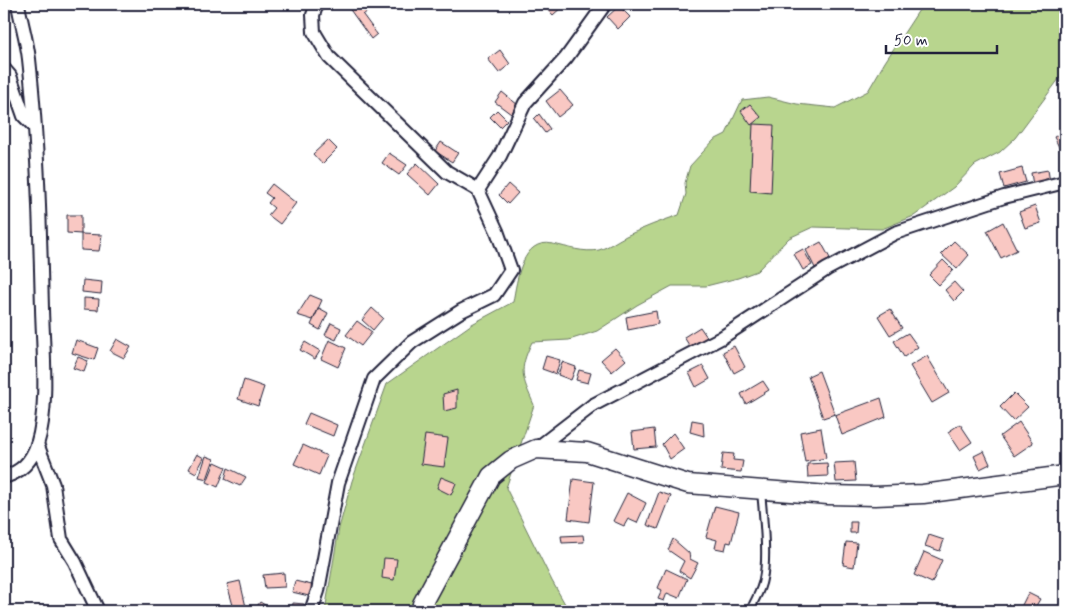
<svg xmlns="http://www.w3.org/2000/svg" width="1069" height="615" viewBox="0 0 1069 615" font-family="Mynerve,sans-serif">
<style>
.green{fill:#b8d58e;stroke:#6d7c64}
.building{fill:#f9c8c3;stroke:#22223b}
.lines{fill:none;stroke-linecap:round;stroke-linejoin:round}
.lane-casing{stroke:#22223b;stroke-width:10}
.street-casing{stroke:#22223b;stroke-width:16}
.secondary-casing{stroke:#22223b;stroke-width:21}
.lane{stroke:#fff;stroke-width:6}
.street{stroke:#fff;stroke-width:12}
.secondary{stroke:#fff;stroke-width:18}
</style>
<rect width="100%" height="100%" fill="#fff"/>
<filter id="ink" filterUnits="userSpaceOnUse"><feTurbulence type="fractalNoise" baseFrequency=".02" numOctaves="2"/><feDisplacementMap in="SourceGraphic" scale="10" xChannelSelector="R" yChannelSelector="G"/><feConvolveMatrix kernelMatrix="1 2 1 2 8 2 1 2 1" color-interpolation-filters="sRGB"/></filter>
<g filter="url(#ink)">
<path class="green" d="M944,4H1065V71L1015,138L1000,152L975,165L954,187L914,216L882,229L813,227L789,238L757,271L738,278L706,286H672L637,305L597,331L569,340L532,342C518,371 522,377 534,405L506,488L552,581L569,611H325L339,528L352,481L387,384L472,324L513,302C517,280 522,237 553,244C568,247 583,253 599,250C609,247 616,241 626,236C643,228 661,221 679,215L686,194L685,183L690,166L714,140L726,134L742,100L768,97L797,104L835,108L868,91L885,62L919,10Z"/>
<path class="building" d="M346,4H363L368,11L363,15L377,34L371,39Z
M543,4H562L563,6L553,15Z
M619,6L630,17L618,29L607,17Z
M500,50L510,64L499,73L488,59Z
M560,90L573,105L558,117L546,101Z
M502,92L518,105L511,114L495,102Z
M750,104L761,117L751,125L741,111Z
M497,110L507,120L500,127L490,117Z
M539,114L550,129L545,133L534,119Z
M753,124L774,125L771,193L750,191Z
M1062,133L1065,139V149L1061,151L1054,137Z
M328,140L337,149L322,164L313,154Z
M441,142L458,153L452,162L435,151Z
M389,153L407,165L399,175L382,163Z
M417,163L439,184L430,195L407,174Z
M1022,168L1026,182L1004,188L1000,174Z
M1048,170L1050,182L1033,185L1031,173Z
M272,184L296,203L280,224L268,215L274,208L268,203L272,198L265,193Z
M508,184L518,193L508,204L499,195Z
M1035,206L1041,223L1025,228L1019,212Z
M67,215H81V234L67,233Z
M1003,222L1017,250L1001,258L987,231Z
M81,234L102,235L99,251L81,250Z
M954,241L969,255L957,269L941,254Z
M821,242L831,260L815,268L806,250Z
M803,249L812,265L803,270L794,254Z
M943,260L953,270L939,285L929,275Z
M83,280L102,282L101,294L82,292Z
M954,282L963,292L954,301L945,290Z
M310,295L322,300L313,320L297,315Z
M84,298L99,299L98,310L84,309Z
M319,308L328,313L320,330L311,325Z
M372,308L383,318L373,330L362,320Z
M890,309L902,328L890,335L878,316Z
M656,311L658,324L628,330L626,317Z
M357,321L372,332L361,346L346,335Z
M331,323L341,328L336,340L325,335Z
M700,327L709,340L692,350L684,337Z
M908,333L918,347L904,357L894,341Z
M117,339L131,347L124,358L110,351Z
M76,340L98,348L94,360L72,353Z
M329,340L346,348L338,367L321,359Z
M305,342L320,351L315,359L300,350Z
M734,346L745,367L734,373L723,352Z
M615,348L626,360L612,372L601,360Z
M546,356L560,360L556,374L542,369Z
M927,356L949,393L932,403L910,366Z
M78,357L88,361L84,372L73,368Z
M562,362L576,367L571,380L558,375Z
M703,366L710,379L696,387L689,373Z
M579,370L591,373L588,383L576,380Z
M819,371L835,414L823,418L808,376Z
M244,380L264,387L258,406L238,399Z
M763,381L769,390L746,404L741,394Z
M457,390V408L444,411L443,394Z
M1014,393L1028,407L1013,421L1000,407Z
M881,398L886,417L842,435L835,415Z
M309,413L337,425L333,436L304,424Z
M692,420L703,422L704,436L690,432Z
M1019,422L1033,443L1014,456L1000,436Z
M960,424L972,442L960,450L948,432Z
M821,428L826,458L805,462L800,432Z
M654,429L656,447L634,449L632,432Z
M673,433L684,449L670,459L662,444Z
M425,435L448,438L444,467L421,464Z
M303,445L327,456L319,475L294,464Z
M984,451L990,464L980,469L974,456Z
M723,453L734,454L733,460L743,461L741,472L721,470Z
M197,454L204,458L196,473L189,469Z
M206,456L214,459L207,479L199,477Z
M215,462L226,467L218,487L207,482Z
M854,462L856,481L836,482L834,463Z
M827,463L828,476L808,477L807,464Z
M228,468L246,477L240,486L225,479Z
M441,477L456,483L451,495L437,488Z
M573,479L594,482L589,522L568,519Z
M659,492L671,496L658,529L647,525Z
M627,493L646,503L637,523L628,519L624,526L613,521Z
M715,506L739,512L731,543L727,542L725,550L715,548L717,540L706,537Z
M850,522H857L856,533H850Z
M583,535L584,542L562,543L561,536Z
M929,535L944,540L940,551L925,546Z
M673,539L689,553L690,559L698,563L690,578L679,571L684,561L668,550Z
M846,542L857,543L854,567L843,565Z
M924,552L942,560L932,583L914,575Z
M384,558L397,559L394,580L382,578Z
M666,569L687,579L679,598L667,593L664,601L658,599L662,590L658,588Z
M284,573L285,587L265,588L263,575Z
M240,581L246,607L234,609L227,584Z
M295,581L316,586L313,597L292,592Z
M1028,593L1040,599L1033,611H1019Z
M260,602L275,611H257L256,608Z
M293,603L304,604V611H292Z"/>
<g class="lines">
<defs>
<path id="lane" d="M750,611C754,600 761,592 763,579C768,556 763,515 761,491"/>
<path id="street" d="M4,69L10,76L24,116L34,126
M478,190L500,156L525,103L566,58L605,4
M37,444L53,485L61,539L75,562L98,611
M536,449L593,405L721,338L827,269L895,233L1004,197L1065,182
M4,477C21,472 31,462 37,445C49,407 43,349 42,309C40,226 38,142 29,59C27,41 21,22 18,4
M311,611L318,591L338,483L374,379L412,342L461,311L494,295L511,270L497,231L478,190L447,172L329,57L314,32L313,15L317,4"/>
<path id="secondary" d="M421,611L422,604L491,476L511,460L536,449L587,452L688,484L828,495L875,496L923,494L1065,475"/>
</defs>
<use href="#lane" class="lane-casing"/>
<use href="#street" class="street-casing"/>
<use href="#secondary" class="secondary-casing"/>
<use href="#lane" class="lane"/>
<use href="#street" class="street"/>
<use href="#secondary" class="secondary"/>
</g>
</g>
<rect width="1069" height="615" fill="none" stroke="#fff" stroke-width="20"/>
<rect x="10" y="10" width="1049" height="595" fill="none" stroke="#22223b" stroke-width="2" filter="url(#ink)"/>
<path d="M886 45v8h111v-8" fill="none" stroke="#22223b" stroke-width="2.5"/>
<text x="894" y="45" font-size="15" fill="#22223b" stroke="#ffffff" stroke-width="4" paint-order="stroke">50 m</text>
</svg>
